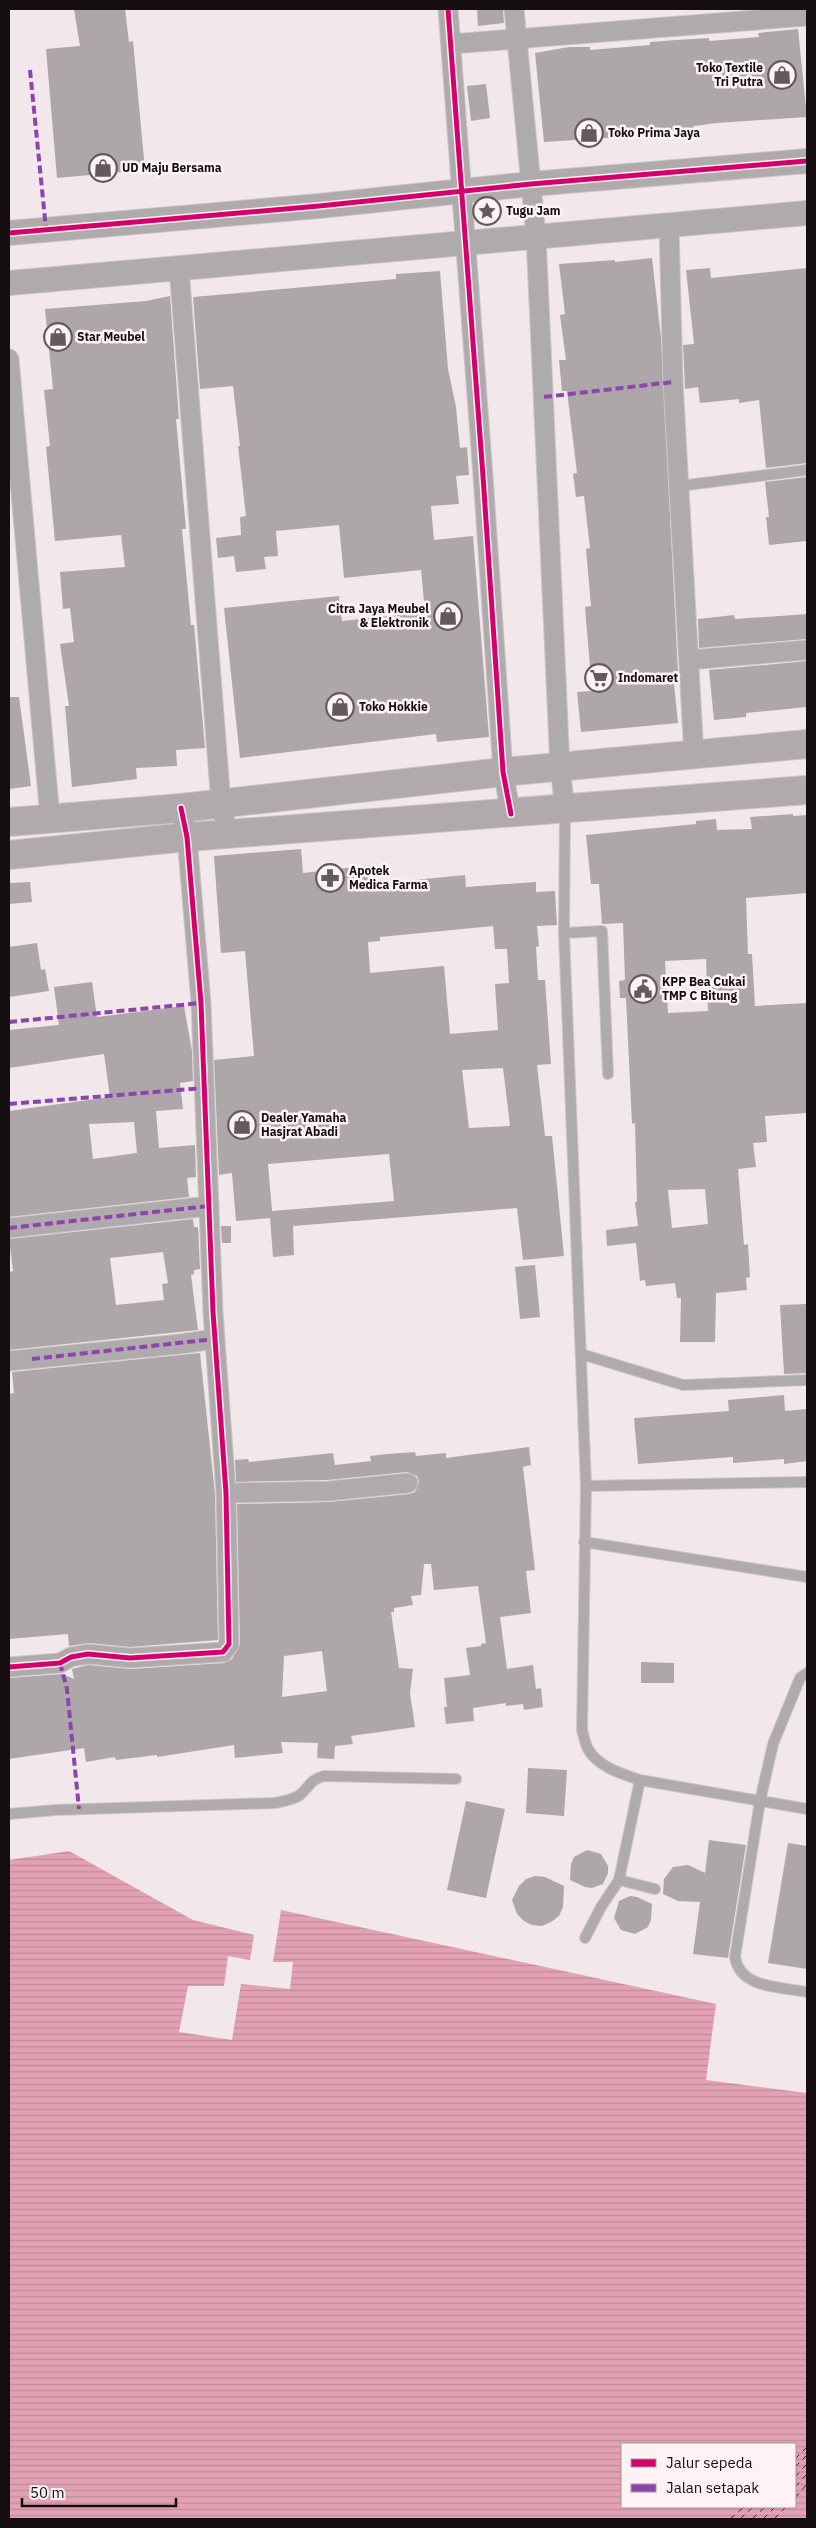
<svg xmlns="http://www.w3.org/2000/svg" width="816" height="2528" viewBox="0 0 816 2528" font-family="'IBM Plex Sans',sans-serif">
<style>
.water{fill:url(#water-rules);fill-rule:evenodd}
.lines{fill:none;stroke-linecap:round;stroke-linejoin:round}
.ferry{stroke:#710035;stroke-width:1;stroke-dasharray:6 5;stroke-linecap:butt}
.building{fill:#aea7a9;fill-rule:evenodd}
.service-casing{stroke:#cec5c8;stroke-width:12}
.minor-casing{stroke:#cec5c8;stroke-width:21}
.tertiary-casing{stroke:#cec5c8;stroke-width:26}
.trunk-casing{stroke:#cec5c8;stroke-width:30}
.service{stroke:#afabac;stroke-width:10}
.minor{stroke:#afabac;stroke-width:19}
.tertiary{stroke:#afabac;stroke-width:24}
.trunk{stroke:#b0aaac;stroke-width:28}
.quiet{stroke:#8e44ad;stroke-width:4;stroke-dasharray:8 4;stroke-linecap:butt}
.cycleway-casing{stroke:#fef2f5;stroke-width:8}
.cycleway{stroke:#d6006c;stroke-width:5}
.labels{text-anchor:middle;stroke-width:5;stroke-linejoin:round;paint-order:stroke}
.poi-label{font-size:12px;font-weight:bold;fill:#150e10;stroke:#fef2f5;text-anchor:start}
</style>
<defs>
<pattern id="water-rules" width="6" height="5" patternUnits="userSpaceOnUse" patternTransform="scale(1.25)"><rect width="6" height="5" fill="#e3a2b3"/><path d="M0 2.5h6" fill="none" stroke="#c28a99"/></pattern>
</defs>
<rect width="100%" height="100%" fill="#f2e7ea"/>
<path class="water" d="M69,1851L193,1920L254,1935L250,1960L228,1956L224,1986H188L179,2032L232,2040L241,1984L290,1989L293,1962H273L281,1910L716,2004L706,2080L807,2093V2519H9V1860ZM622,2444H795V2507H622Z"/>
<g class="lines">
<path class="ferry" d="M795,2459L807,2447
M795,2467L807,2455
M795,2477L807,2464
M795,2487L807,2474
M795,2498L807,2484
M730,2519L744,2507
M740,2519L753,2507
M752,2519L765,2507
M763,2519L775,2507
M774,2519L786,2507"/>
</g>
<path class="building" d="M74,9H125L129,42L133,41L145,170L57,178L46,49L80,46Z
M477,9H503L504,23L478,26Z
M798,29L807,117L717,123L694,126V129L652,132V135L544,142L535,53L569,47H590V50L650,45V42L676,40L709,38V41L759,37L758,33Z
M486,84L490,118L471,121L467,86Z
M652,258L661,337L678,673L673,674L678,723L581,732L577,692L592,691L585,607L591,606L586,549L590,548L584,496L576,497L573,474L577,473L567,391H562L559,360H566L560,315L565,314L559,264L615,260V262Z
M710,268L711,278L807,268V463L766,468L759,400L739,403V399L700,403L698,387L685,389L683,345L694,344L686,270Z
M440,271L448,369L456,407L460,448L467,447L469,475L456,476L459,504L431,506L434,540L473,536L489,737L437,742L436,734L240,758L224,608L339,596L342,621L425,612L421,570L344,578L339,525L276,531L278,556L264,557L266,569L236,572L234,556L218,558L216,538L241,535L240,517L246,516L238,446H240L233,386L200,389L193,297L396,279V274Z
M170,296L179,419H176L186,529H182L191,625H194L205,748L176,750L177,766L136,768L137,779L72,787L65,706H69L60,644L74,642L70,608L63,609L60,572L125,567L121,535L55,541L46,447L50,446L44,390L53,389L45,309L146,301Z
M807,477V541L769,545L766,517H769L765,482Z
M807,614V639L699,648L698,619L734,615L735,619Z
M807,661V707L746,713V717L714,720L709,670Z
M9,697H19L31,786L9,789Z
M793,814V816L807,815V893L746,898L748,954H752L755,1006L807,1003V1113L765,1116L767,1142L753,1143L756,1167L738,1169L744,1245L748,1244L750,1277L746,1278L747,1290L716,1293L715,1342H680L681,1298H677L675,1283L646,1286L645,1280L640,1281L636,1243L607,1246L606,1230L638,1226L635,1202H637L635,1123L632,1124L626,998H620L619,981L625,980L623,923L602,924L599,884H591L586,835L696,824V821L716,819L717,830L752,829L750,817ZM706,959L708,1011L668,1013L665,961ZM705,1189L708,1224L672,1228L668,1190Z
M301,849L303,873L372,865L374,884L465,875L466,887L536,882V892L555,891L557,925L537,926L539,946L536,947L538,980H545L551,1064L537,1065L545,1136H552L564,1256L523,1260L517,1208L293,1226L294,1255L273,1257L270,1218L236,1221L232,1173L219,1175L214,1060L254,1056L245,951L221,953L214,856ZM493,926L495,949H507L509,983L495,984L498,1030L450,1034L444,966L370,973L368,942L380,941V937ZM503,1068L510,1126L469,1128L462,1070ZM389,1154L394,1201L272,1211L268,1164Z
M30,882L32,902L9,904V883Z
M37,943L41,970L45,969L49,991L9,997V947Z
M92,982L97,1017L184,1006L192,1051L193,1081L180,1083L183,1109L156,1111L159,1148L195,1145L196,1177L187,1178L189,1197L9,1217V1111L110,1097L104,1054L9,1068V1030L59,1025L54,987ZM134,1122L137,1153L93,1159L89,1124Z
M193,1219L194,1227H198L200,1269L194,1270V1274L191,1275L198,1330L9,1350V1272L13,1271L9,1239ZM163,1252L168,1283L162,1284L164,1300L116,1305L110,1258Z
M221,1226H231V1243H222Z
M535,1265L540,1317L520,1319L515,1267Z
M807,1304V1373L784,1374L780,1305Z
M200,1353L215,1494L218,1640L130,1647L89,1643L69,1646L68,1634L9,1639V1394L14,1393L12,1372Z
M784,1395L785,1411L807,1409V1461L784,1464V1459L733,1463V1457L638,1464L634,1418L729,1411L728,1400Z
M529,1447L531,1465L523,1467L535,1570L526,1571L531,1613L500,1617L507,1669L533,1665L536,1689L541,1688L543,1707L524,1710L523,1704L506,1706V1703L473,1708L474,1721L446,1724L444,1707H447L444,1678L470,1675L466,1648L481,1646V1644L486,1643L478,1586L434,1590L431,1564H424L421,1595L411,1596L413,1605L394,1608V1612H391L399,1668L413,1669L410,1693L415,1727L351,1736L353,1744L335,1746L334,1759L317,1758L318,1743L281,1742L283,1753L235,1758L234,1745L157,1757V1755L116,1760L115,1757L86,1762L84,1748L9,1759V1678L62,1674L74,1679L72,1669L88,1665L131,1669L224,1663L232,1659L240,1644L237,1504L329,1502L409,1494L415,1492L419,1482L417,1476L407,1472L328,1480L236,1482L235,1460L248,1459L249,1462L333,1453L335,1465L371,1461L370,1456L387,1454L415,1452L416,1456L446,1453V1458ZM322,1651L327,1691L282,1697L284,1656Z
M641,1662L674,1663V1683H641Z
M528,1768L567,1770L564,1816L526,1813Z
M466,1801L505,1809L486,1898L447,1890Z
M709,1840L746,1845L728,1958L693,1954L700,1902L678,1901L663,1894L664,1879L673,1867L688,1865L705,1873Z
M788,1843L807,1846V1969L768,1963Z
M587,1850L601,1854L608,1866V1873L603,1884L592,1888L585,1887L570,1880L571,1864L574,1857Z
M535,1876L545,1877L564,1886L563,1907L559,1916L551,1922L542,1926L532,1925L524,1921L517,1914L512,1900L519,1886L526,1879Z
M630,1896L637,1897L652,1904L651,1920L648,1927L635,1934L621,1930L614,1918L619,1901Z"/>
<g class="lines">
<defs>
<path id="service" d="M679,486L807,470
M565,810L564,933L586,1486L582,1730C584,1736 585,1744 588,1749C598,1767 622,1774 640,1780L807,1809
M564,933L602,931L608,1074
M581,1354L683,1385L807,1380
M586,1486L807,1482
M584,1542L807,1577
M807,1673L800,1678L773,1744L760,1801L735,1957C740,1989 782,1987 807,1992
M640,1780L619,1880L655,1889
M9,1814L56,1810L275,1803C284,1801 295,1800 302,1793C310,1785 312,1779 324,1776L456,1779
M585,1938L601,1907L619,1880"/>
<path id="minor" d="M448,9L483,476L503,772L511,814
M514,9L536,236L560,768L565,809
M451,44L807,16
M669,226L673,382L694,756
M179,268L221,804L228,834
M9,359L50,818
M689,660L807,650
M9,1228L209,1206
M9,1361L180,1344L215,1339
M226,1493L329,1491L408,1483
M9,1667L60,1663L71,1657L88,1654L130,1658L223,1652L229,1644L226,1493L213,1312L201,1003L187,837L181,808"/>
<path id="tertiary" d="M9,233L319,206L531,184L807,161
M9,283L807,213"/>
<path id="trunk" d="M9,822L181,808L503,772L807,744
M9,855L187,837L807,790"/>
</defs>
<use href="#service" class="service-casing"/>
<use href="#minor" class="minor-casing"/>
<use href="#tertiary" class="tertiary-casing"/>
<use href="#trunk" class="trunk-casing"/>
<use href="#service" class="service"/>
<use href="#minor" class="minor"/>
<use href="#tertiary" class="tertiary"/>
<use href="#trunk" class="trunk"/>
<path class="quiet" d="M30,70L46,229
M544,397L673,382
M9,1022L201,1003
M9,1104L204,1088
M9,1228L209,1206
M32,1359L215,1339
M60,1663L67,1689L79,1809"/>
<defs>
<path id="cycleway" d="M448,9L483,476L503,772L511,814
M9,233L319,206L531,184L807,161
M9,1667L60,1663L71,1657L88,1654L130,1658L223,1652L229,1644L226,1493L213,1312L201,1003L187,837L181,808"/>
</defs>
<use href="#cycleway" class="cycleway-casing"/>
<use href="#cycleway" class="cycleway"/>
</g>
<defs>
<symbol id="shop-ring" viewBox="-11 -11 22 22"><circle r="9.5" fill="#fef2f5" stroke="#625a5c" stroke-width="1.5"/><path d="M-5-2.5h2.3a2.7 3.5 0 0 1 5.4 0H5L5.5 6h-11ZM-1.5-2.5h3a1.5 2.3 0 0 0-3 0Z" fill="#625a5c"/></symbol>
<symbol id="sight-ring" viewBox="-11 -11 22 22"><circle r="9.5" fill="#fef2f5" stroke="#625a5c" stroke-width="1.5"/><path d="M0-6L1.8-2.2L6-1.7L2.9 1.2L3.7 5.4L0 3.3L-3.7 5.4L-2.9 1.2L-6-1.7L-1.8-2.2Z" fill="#625a5c"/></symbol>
<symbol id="supermarket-ring" viewBox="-11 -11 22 22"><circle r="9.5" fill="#fef2f5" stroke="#625a5c" stroke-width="1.5"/><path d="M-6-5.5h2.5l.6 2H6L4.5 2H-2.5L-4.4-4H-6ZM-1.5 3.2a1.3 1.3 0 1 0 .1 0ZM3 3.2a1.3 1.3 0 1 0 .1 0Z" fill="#625a5c"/></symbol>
<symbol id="pharmacy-ring" viewBox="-11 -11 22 22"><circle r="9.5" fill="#fef2f5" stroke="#625a5c" stroke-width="1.5"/><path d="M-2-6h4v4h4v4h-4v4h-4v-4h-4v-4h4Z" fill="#625a5c"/></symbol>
<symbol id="civic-ring" viewBox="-11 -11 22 22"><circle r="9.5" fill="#fef2f5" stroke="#625a5c" stroke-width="1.5"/><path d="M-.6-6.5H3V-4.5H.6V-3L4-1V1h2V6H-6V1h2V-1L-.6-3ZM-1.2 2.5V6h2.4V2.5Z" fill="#625a5c"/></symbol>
</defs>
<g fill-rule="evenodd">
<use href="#shop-ring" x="766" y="59" width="32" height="32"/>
<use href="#shop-ring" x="573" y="117" width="32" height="32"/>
<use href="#shop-ring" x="87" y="152" width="32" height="32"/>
<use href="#sight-ring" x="471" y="195" width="32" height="32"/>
<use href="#shop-ring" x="42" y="321" width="32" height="32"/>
<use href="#shop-ring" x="432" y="600" width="32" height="32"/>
<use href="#supermarket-ring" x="583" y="662" width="32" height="32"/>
<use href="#shop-ring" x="324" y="691" width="32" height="32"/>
<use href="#pharmacy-ring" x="314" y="862" width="32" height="32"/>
<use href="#civic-ring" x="627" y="973" width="32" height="32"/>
<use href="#shop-ring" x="226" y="1109" width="32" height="32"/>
</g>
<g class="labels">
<g class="poi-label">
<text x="763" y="72" text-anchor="end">Toko Textile<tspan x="763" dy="14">Tri Putra</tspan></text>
<text x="608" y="137">Toko Prima Jaya</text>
<text x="122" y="172">UD Maju Bersama</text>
<text x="506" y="215">Tugu Jam</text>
<text x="77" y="341">Star Meubel</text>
<text x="429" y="613" text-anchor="end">Citra Jaya Meubel<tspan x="429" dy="14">&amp; Elektronik</tspan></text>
<text x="618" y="682">Indomaret</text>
<text x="359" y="711">Toko Hokkie</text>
<text x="349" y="875">Apotek<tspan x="349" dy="14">Medica Farma</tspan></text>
<text x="662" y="986">KPP Bea Cukai<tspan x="662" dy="14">TMP C Bitung</tspan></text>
<text x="261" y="1122">Dealer Yamaha<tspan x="261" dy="14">Hasjrat Abadi</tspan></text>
</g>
</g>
<rect width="816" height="2528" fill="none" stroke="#150e10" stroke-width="20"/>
<rect x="621" y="2443" width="175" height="65" fill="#fef2f5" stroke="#a19799"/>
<rect x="631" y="2459" width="25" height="8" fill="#d6006c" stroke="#a19799"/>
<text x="666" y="2468" font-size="15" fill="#150e10">Jalur sepeda</text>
<rect x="631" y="2484" width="25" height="8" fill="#8e44ad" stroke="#a19799"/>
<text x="666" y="2493" font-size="15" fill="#150e10">Jalan setapak</text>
<path d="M22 2498v8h154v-8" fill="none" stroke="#150e10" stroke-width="2.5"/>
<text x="30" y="2498" font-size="15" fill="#150e10" stroke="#fef2f5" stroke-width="4" paint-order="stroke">50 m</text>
</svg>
